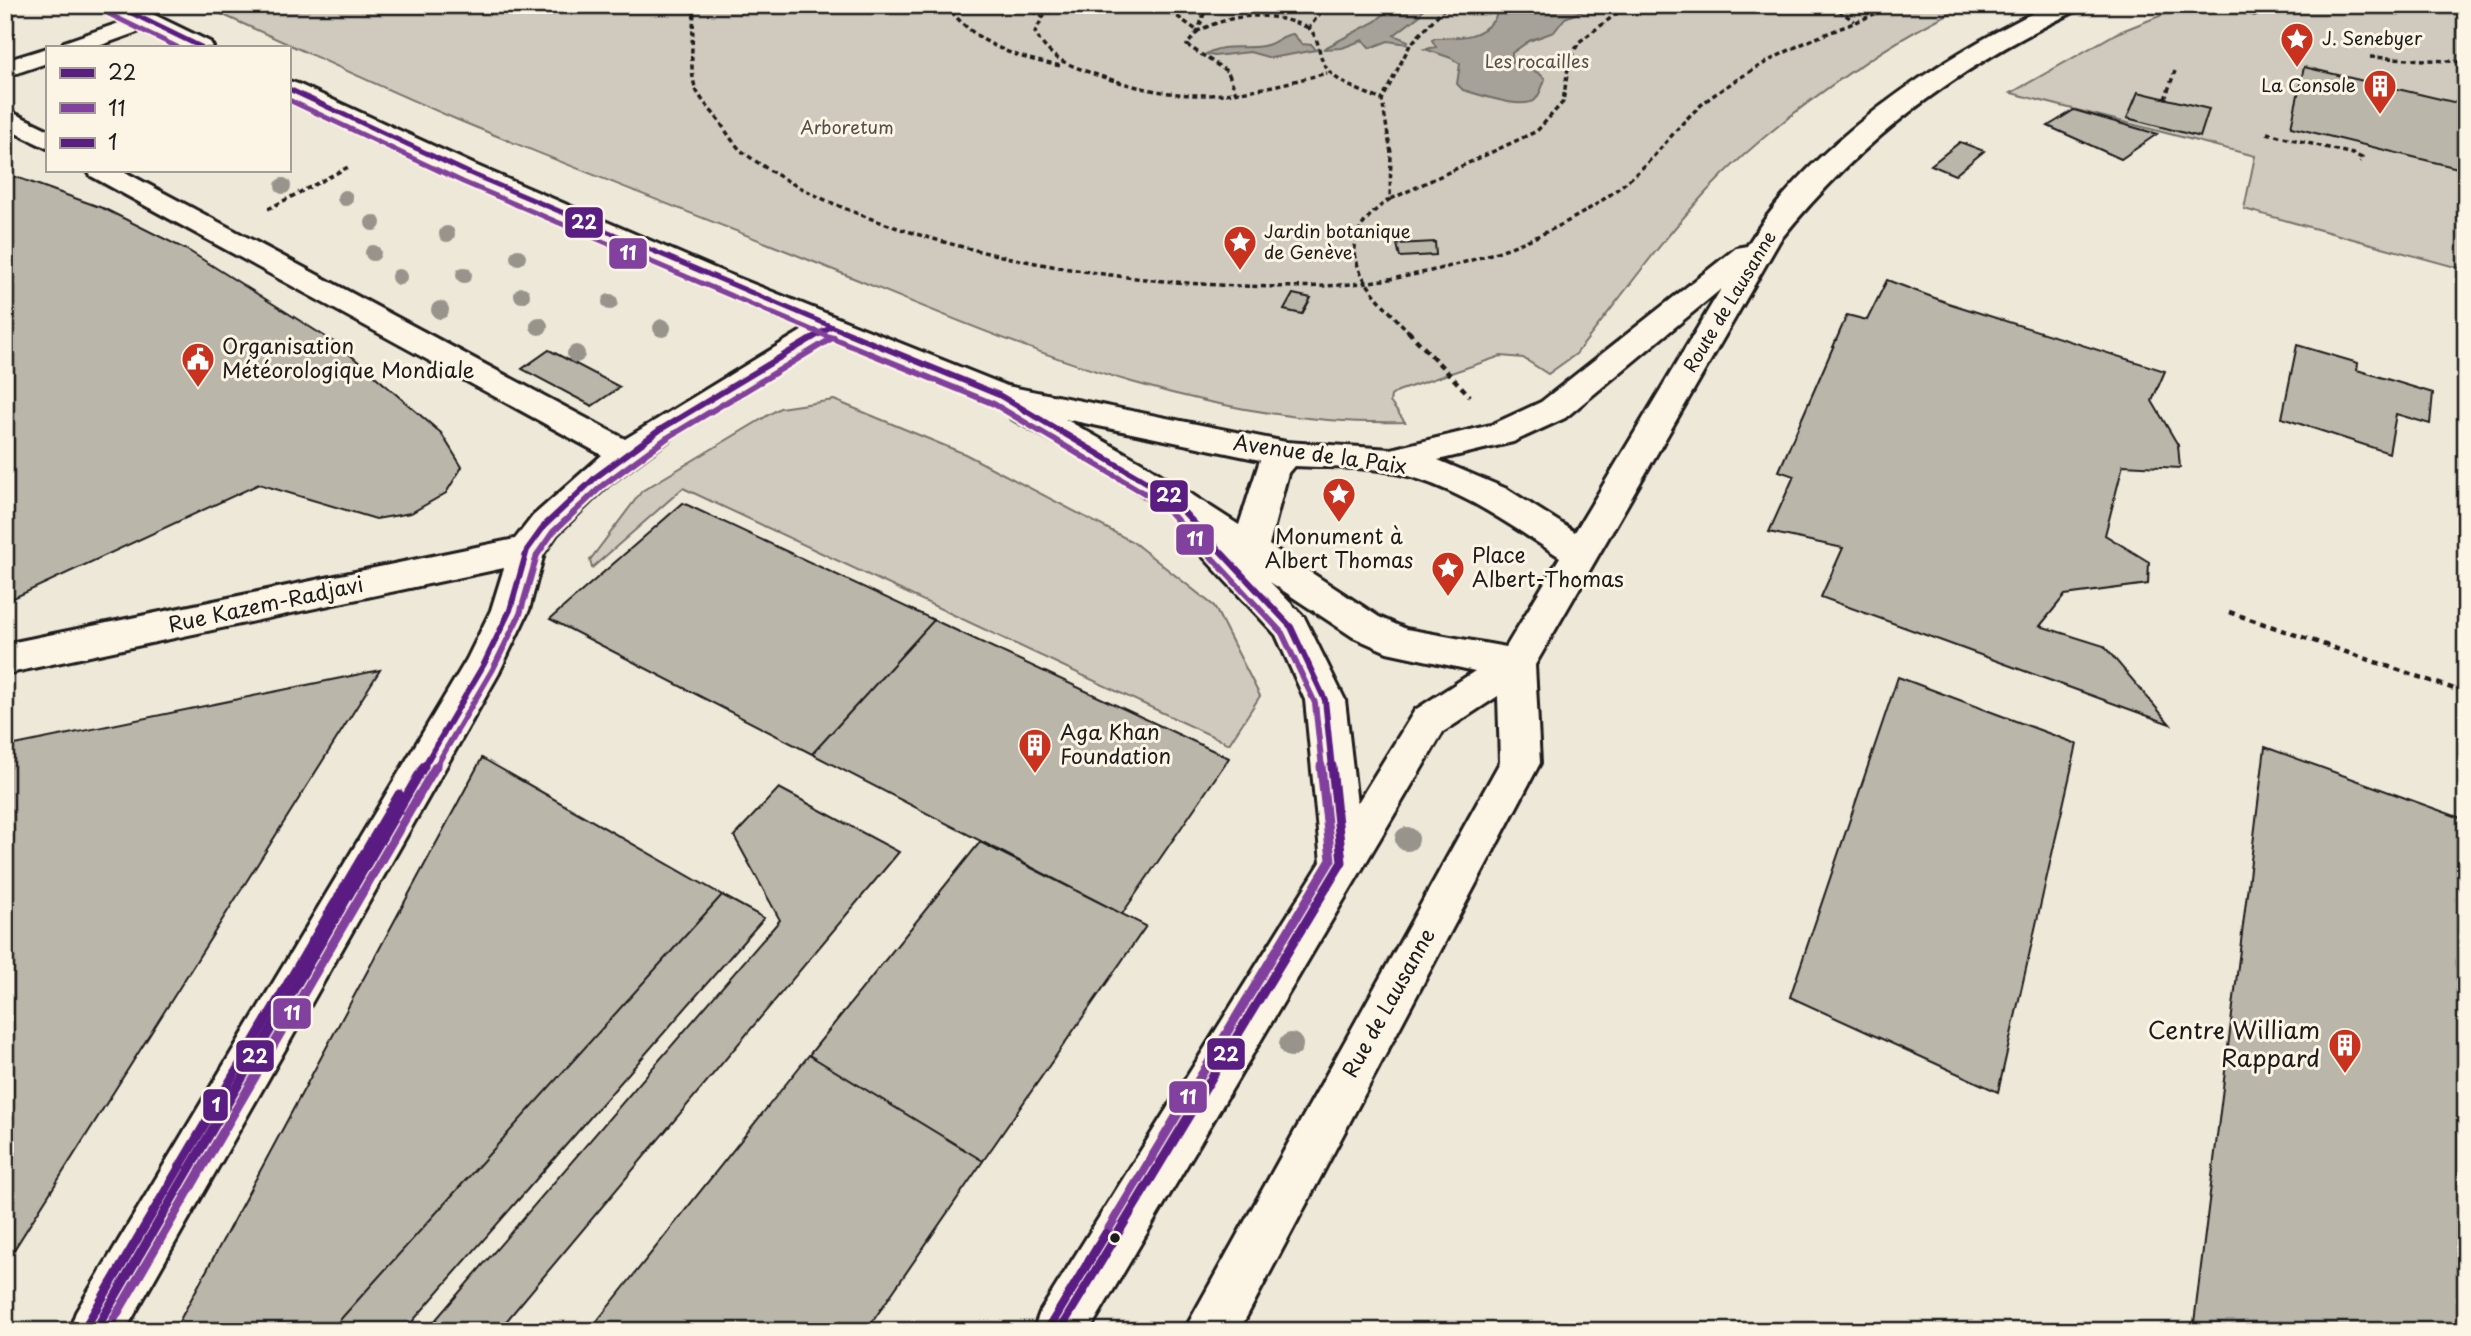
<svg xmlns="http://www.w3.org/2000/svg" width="2471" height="1336" viewBox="0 0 2471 1336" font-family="'Playpen Sans',sans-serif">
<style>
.green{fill:#cfcabd;stroke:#76736c;stroke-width:2}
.water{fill:#a7a299;stroke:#6f6c67;stroke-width:2}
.building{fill:#bab6aa;stroke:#1c1c1c;stroke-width:2}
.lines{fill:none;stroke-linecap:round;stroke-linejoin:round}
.minor-casing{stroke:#1c1c1c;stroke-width:6}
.major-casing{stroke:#1c1c1c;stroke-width:6}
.path-far1{stroke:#1c1c1c;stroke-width:3.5;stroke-dasharray:5 3.5;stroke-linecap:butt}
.path{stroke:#1c1c1c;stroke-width:4.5;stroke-dasharray:6 5;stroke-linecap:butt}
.minor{fill:#fcf5e5;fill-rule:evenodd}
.major{fill:#fcf5e5;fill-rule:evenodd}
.bus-1-far2-casing{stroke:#fcf5e5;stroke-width:9}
.bus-1-far1-casing{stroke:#fcf5e5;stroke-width:11}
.bus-1-casing{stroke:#fcf5e5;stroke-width:14}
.bus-2-far2-casing{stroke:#fcf5e5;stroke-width:9}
.bus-2-far1-casing{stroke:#fcf5e5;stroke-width:11}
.bus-2-casing{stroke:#fcf5e5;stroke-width:14}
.bus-3-casing{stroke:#fcf5e5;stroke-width:14}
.bus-1-far2{stroke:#5a1e82;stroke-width:5}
.bus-1-far1{stroke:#5a1e82;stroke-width:6}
.bus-1{stroke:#5a1e82;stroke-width:9}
.bus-2-far2{stroke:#82419e;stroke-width:5}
.bus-2-far1{stroke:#82419e;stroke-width:6}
.bus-2{stroke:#82419e;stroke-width:9}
.bus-3{stroke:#5a1e82;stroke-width:9}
.tree{fill:#98948b}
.bus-dot{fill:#1c1c1c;stroke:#fcf5e5;stroke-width:2.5}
.labels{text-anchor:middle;stroke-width:6;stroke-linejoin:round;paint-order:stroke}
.far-poi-label{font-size:18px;fill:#1c1c1c;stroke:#fcf5e5;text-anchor:start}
.far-park-label{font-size:18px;fill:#52504c;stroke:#fcf5e5}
.far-street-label{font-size:18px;fill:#1c1c1c;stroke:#fcf5e5}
.poi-label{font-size:21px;fill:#1c1c1c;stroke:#fcf5e5;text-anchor:start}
.street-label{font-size:21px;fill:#1c1c1c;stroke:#fcf5e5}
.near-poi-label{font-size:24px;fill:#1c1c1c;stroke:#fcf5e5;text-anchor:end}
.line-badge{stroke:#fcf5e5;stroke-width:2.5}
.badge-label{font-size:19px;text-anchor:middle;font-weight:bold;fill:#fff}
</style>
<rect width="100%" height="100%" fill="#eee8d9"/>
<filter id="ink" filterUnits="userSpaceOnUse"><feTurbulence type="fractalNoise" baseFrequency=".0143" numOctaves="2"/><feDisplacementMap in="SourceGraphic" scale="14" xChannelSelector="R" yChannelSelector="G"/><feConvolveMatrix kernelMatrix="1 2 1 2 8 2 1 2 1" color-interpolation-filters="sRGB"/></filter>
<g filter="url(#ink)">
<path class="green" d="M236,5H1967C1883,43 1770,124 1707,191C1660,242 1619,300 1576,354L1548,374L1523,358L1501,356L1398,391L1391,396L1390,402L1405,422C1190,428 994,334 799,256C686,211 571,167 458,120C378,86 300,49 221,14Z
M2187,5H2232L2254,16L2273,10L2267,5H2466V270L2244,209L2255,156L2011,93L2117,33Z
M834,400L965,454L1133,542L1214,606L1260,696L1229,744L683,488L592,568L590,560L642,491L780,408Z"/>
<path class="water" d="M1394,5H1425L1419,16L1394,35L1408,41L1407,44L1388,41L1370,48L1363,40L1342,48L1323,49L1376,21Z
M1500,5H1596L1565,18L1554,32L1529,41L1512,53V62L1539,73L1545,79C1543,85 1540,95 1535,100C1522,110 1478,94 1463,90L1457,84L1460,64L1451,58L1425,49L1436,47L1432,40L1435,38C1458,37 1477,40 1494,20C1497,16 1497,11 1500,5Z
M1293,34L1302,44L1312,45L1316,50L1271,58L1250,52L1214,56L1206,54C1225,42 1247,51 1267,45C1277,42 1282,35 1293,34Z"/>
<path class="building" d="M2304,67L2466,105V170L2291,127Z
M2138,92L2209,109L2200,137L2127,118Z
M2074,110L2157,134L2121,159L2048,126Z
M1960,142L1984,151L1955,175L1931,165Z
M5,173L105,209L189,251L340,346L441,433L462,467L446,493L411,513L376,519L259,484L5,602Z
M1435,242L1436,255L1400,257L1397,244Z
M1887,280L1948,303L2165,371L2152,401L2178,445L2180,468L2123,465L2105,535L2149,562L2148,584L2065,595L2040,626L2104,646L2170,724L1821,597L1843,548L1769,532L1794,476L1779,471L1847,315L1867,320Z
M1293,294L1311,298L1302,314L1284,310Z
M2297,345L2358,363L2357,370L2433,393L2430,424L2396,414L2389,453L2282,418Z
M549,350L620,387L592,406L522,369Z
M683,503L934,620L812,754L550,619Z
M934,620L1229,758L1122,914L812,754Z
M380,670L5,1264V747Z
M1898,677L2077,744L1998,1092L1790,997Z
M2265,747L2466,820V1331H2193Z
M482,758L722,895L330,1331H174Z
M779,788L899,852L498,1331H426L780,920L734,836Z
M980,842L1146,926L983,1161L809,1055Z
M722,895L764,918L404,1331H330Z
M809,1055L983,1161L866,1331H599L593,1326Z"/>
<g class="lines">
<defs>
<path id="minor" d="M145,14L154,16L157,21L154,26L96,47H61L64,42Z
M47,48V63L5,77V61Z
M5,109L47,129V148L5,128Z
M87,170H121L625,439L818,321L829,318L840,321L844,328L840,335L673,437L608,485L557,534L544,553L529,610L498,675L125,1331H69L76,1312L467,659L491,610L504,568L5,674V644L515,539L533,516L602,455L91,176Z"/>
<path id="major" d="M102,5H134L210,42L213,47H182L106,10Z
M2050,5H2082L2078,10C1959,66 1863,137 1780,240L1535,665L1540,763L1239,1331H1184L1500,762L1498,696L1443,732L1089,1331H1033L1040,1312L1321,862L1305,700L1276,635L1197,550L1192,541L1197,532L1117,478L1011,418L1008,408L988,403C753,305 519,207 289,99V81L298,84L477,166L723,272L1007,386L1286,442L1391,449L1491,425L1541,402L1736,248L1747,246C1808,144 1944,54 2050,5ZM1721,289L1575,532L1507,489L1438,460L1513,442L1565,418ZM1065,419L1260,460L1239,525L1141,462ZM1294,466C1326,468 1361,466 1392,472C1455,485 1507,523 1560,557L1506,647L1406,629L1379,617L1269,545L1288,473ZM1270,582L1353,637L1387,652L1475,671L1415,710L1357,804L1345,700L1304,617Z"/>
</defs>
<use href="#minor" class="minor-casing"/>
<use href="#major" class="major-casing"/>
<path class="path-far1" d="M694,5C694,29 689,60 694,83C696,95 710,109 717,118C725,129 733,144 743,152C879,255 1156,293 1324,286C1385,283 1447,270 1505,249C1558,230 1609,202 1649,161C1671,138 1688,113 1714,95C1741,76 1770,59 1800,45C1830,31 1862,22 1891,5
M946,5C977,45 1013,57 1061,66
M963,5L990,9L1026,5
M1059,5L1043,17L1035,32C1049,59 1067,64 1094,74C1190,107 1231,97 1327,73
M1155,5L1165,8L1198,31L1187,45L1228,72L1236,93
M1207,5L1198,31C1237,12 1269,11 1309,28
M1326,5L1309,28C1321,42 1317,50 1324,64C1335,84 1363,91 1382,100
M1832,5L1854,21
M1625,6L1637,5
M1025,7L1043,17
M2370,57L2466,62
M2165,99L2175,71
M2267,133L2353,154L2362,158L2360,162
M1391,199L1537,131L1563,102L1569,61L1579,42L1624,8
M268,209L350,166
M1410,333C1368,289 1321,246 1390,199L1391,153L1382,100L1410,45L1447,5"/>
<path class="path" d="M1408,331L1470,396
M2229,612L2466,693"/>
<use href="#minor" class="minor"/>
<use href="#major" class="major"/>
<defs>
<path id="bus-1-far2" d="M115,5L201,47
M289,89L467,172L847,333
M821,333L829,328"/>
<path id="bus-1-far1" d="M843,331L999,395L1168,495L1291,627L1325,700L1332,768
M423,768L484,664L510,610L527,550L545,525L596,477L661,429L824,331"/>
<path id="bus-1" d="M95,1331L424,766
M1059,1331L1342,862L1332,766"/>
<path id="bus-2-far2" d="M109,14L177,47
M289,100L463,182L819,333"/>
<path id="bus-2-far1" d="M815,331L994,404L1161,503L1282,633L1315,703L1322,768
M435,768L493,669L520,614L537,555L553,532L603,485L667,438L834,337"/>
<path id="bus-2" d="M1050,1326L1331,860L1321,766
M107,1331L436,766"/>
<path id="bus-3" d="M86,1326L399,794
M1050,1326L1106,1233"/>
</defs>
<use href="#bus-1-far2" class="bus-1-far2-casing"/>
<use href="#bus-1-far1" class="bus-1-far1-casing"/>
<use href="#bus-1" class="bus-1-casing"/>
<use href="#bus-2-far2" class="bus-2-far2-casing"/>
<use href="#bus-2-far1" class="bus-2-far1-casing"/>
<use href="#bus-2" class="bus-2-casing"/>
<use href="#bus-3" class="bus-3-casing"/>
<use href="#bus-1-far2" class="bus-1-far2"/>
<use href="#bus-1-far1" class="bus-1-far1"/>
<use href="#bus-1" class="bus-1"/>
<use href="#bus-2-far2" class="bus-2-far2"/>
<use href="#bus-2-far1" class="bus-2-far1"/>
<use href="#bus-2" class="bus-2"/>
<use href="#bus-3" class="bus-3"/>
</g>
<g class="tree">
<circle cx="283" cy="186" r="8"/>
<circle cx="345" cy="198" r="8"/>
<circle cx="373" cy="223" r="8"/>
<circle cx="447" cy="234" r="8"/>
<circle cx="373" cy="253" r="8"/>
<circle cx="518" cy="257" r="8"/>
<circle cx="464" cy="275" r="8"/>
<circle cx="399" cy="277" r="8"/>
<circle cx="522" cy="295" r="8"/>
<circle cx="610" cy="302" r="8"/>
<circle cx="440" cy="310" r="9"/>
<circle cx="539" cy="326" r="9"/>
<circle cx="662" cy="328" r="9"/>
<circle cx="576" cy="354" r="9"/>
<circle cx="1407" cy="839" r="12"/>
<circle cx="1291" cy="1045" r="12"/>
</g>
</g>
<defs>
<symbol id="sight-pin" viewBox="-11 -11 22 30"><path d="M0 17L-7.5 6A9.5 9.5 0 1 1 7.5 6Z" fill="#c8321e" stroke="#fcf5e5"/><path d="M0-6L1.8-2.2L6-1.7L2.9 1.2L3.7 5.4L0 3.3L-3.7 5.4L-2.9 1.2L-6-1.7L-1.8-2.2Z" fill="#fff"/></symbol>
<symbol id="building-pin" viewBox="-11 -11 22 30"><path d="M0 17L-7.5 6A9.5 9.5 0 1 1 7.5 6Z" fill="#c8321e" stroke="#fcf5e5"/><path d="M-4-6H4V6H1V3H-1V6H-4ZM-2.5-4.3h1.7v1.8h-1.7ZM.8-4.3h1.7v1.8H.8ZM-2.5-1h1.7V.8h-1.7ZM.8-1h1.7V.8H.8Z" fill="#fff"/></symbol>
<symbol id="civic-pin" viewBox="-11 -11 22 30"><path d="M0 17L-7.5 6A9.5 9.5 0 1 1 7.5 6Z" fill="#c8321e" stroke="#fcf5e5"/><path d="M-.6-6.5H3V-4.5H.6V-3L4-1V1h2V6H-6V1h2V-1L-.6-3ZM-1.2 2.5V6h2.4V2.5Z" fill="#fff"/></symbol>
</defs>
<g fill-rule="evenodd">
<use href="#sight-pin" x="2278" y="20" width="38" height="52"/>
<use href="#building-pin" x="2361" y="67" width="38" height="52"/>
<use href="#sight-pin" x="1221" y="223" width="38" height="52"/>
<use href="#civic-pin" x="179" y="340" width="38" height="52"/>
<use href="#sight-pin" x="1320" y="475" width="38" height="52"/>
<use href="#sight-pin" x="1429" y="549" width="38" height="52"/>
<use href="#building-pin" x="1016" y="726" width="38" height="52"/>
<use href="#building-pin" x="2326" y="1026" width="38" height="52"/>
</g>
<circle class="bus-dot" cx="1115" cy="1238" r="6"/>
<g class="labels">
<g class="far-poi-label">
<text x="2322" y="45">J. Senebyer</text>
<text x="2356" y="92" text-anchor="end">La Console</text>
<text x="1264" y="238">Jardin botanique<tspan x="1264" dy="21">de Genève</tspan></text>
</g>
<g class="far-park-label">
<text x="1537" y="68">Les rocailles</text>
<text x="847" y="134">Arboretum</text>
</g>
<g class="far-street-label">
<text transform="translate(1730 302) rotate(-59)" y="6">Route de Lausanne</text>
</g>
<g class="poi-label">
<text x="222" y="354">Organisation<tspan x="222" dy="24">Météorologique Mondiale</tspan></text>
<text x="1339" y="544" text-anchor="middle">Monument à<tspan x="1339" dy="24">Albert Thomas</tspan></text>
<text x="1472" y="563">Place<tspan x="1472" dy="24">Albert-Thomas</tspan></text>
<text x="1060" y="740">Aga Khan<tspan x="1060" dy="24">Foundation</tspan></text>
</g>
<g class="street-label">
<text transform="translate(1320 455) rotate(8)" y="7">Avenue de la Paix</text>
<text transform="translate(266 605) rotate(-12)" y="7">Rue Kazem-Radjavi</text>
<text transform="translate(1389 1003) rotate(-61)" y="7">Rue de Lausanne</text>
</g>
<g class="near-poi-label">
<text x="2320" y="1039">Centre William<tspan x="2320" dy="28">Rappard</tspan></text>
</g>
</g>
<g class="line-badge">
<rect x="564" y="206" width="40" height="33" rx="7" fill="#5a1e82"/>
<rect x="608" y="237" width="40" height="33" rx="7" fill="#82419e"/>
<rect x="1149" y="479" width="40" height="34" rx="7" fill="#5a1e82"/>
<rect x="1175" y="523" width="40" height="33" rx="7" fill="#82419e"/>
<rect x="272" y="997" width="40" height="33" rx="7" fill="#82419e"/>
<rect x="1206" y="1037" width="40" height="34" rx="7" fill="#5a1e82"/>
<rect x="235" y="1039" width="40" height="34" rx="7" fill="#5a1e82"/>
<rect x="1168" y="1080" width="40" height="34" rx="7" fill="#82419e"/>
<rect x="202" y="1088" width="27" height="34" rx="7" fill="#5a1e82"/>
</g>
<g class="badge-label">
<text x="584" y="229">22</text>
<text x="628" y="260">11</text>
<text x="1169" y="502">22</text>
<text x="1195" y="546">11</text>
<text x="292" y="1020">11</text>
<text x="1226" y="1061">22</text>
<text x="255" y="1063">22</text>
<text x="1188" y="1104">11</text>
<text x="216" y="1112">1</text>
</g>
<rect width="2471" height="1336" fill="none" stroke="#fcf5e5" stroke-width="28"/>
<rect x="14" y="14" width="2443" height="1308" fill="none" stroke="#1c1c1c" stroke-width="2.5" filter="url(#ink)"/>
<rect x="46" y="46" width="245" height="126" fill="#fcf5e5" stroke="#a29e95" stroke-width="2"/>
<rect x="60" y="68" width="35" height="10" fill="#5a1e82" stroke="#a29e95" stroke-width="2"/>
<text x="108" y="80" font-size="21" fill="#1c1c1c">22</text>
<rect x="60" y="103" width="35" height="10" fill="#82419e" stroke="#a29e95" stroke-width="2"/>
<text x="108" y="116" font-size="21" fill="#1c1c1c">11</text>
<rect x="60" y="138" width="35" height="10" fill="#5a1e82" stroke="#a29e95" stroke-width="2"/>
<text x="108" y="150" font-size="21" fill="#1c1c1c">1</text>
</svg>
